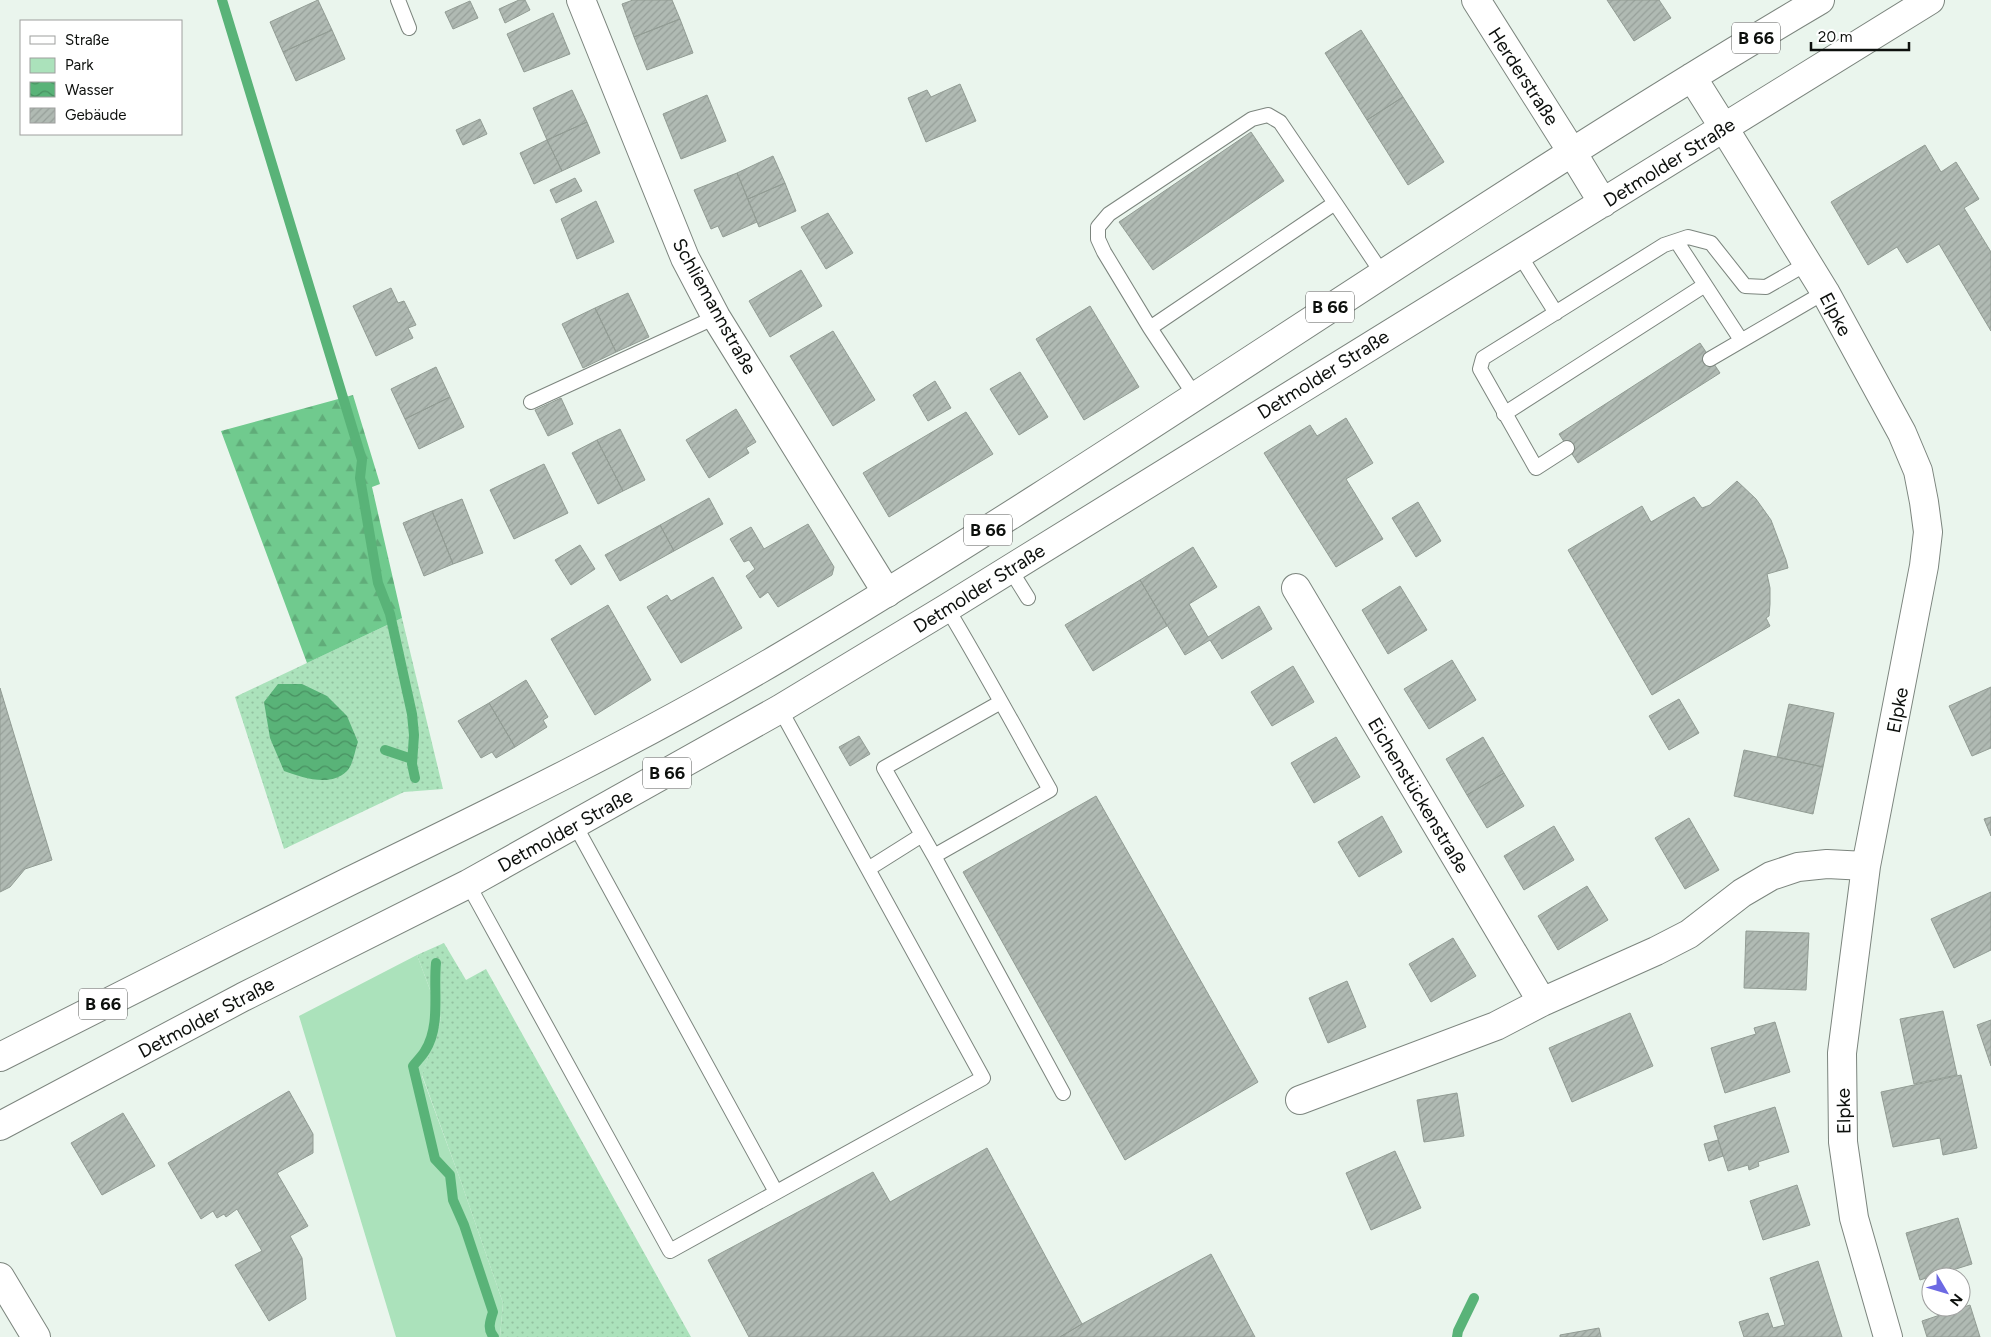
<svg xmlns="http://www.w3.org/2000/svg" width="1991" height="1337" viewBox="0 0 1991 1337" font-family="Figtree,sans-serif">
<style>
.grass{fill:url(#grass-dots)}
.forest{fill:url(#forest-firs)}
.park{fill:#abe2bb}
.water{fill:url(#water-waves)}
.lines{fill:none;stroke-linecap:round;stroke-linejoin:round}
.stream{stroke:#59b378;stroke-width:10}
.building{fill:url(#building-hatch);stroke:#929c94}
.service-casing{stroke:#7c857e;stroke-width:16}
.minor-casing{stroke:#7c857e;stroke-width:30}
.primary-casing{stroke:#7c857e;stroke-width:30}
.service{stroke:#fff;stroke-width:14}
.minor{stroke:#fff;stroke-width:28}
.primary{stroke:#fff;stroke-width:28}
.labels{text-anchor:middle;stroke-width:4;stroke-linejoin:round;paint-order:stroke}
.shield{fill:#fff;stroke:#565856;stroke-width:1}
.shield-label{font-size:18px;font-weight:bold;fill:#0d100d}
.street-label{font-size:19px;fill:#0d100d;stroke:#fff}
</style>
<defs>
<pattern id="grass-dots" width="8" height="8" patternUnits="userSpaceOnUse" patternTransform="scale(1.25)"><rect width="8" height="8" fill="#abe2bb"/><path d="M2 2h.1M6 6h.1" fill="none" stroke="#92c1a0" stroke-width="1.8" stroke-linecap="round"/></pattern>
<pattern id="forest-firs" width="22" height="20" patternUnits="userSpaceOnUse" patternTransform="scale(1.25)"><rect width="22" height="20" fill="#70ca8e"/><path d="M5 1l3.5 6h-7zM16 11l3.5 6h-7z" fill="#60ac79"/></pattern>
<pattern id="water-waves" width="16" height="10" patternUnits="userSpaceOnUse" patternTransform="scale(1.25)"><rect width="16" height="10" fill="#59b378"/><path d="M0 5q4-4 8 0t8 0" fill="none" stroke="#489061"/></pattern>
<pattern id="building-hatch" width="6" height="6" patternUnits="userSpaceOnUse" patternTransform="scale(1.25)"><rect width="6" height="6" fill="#b0bab3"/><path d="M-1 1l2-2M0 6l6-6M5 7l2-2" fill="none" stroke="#969f99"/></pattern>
</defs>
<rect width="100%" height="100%" fill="#eaf5ed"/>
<path class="grass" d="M402,618L443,789L404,792L284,849L235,697Z
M444,943L466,980L486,969L691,1337H500L503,1303L460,1179L422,1075L441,1019L417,955Z"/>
<path class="forest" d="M353,395L380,484L372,487L402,618L307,663L221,431Z"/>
<path class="park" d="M417,955L441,1019L422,1076L460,1179L503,1303L500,1337H396L299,1016Z"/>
<path class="water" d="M278,684H302L327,696L347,716L358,742C355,750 353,765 347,771C330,788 302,777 284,771L270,738L264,702Z"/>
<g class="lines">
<path class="stream" d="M222,0L362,460L360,478L378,583L390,614L412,714L414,735L412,764L415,778
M385,750L412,759
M436,963C433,991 441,1026 425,1051C422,1056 417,1061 413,1066L435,1159L450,1175L453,1200L464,1225L493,1312C490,1321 487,1330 494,1337
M1457,1337L1458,1331L1474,1298"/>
</g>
<path class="building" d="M318,0L332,30L283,52L270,22Z
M519,0H525L530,10L505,23L499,9Z
M633,0H672L680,19L634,37L622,4Z
M1607,0H1659L1671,18L1634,41Z
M470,1L478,18L453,29L445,12Z
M553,13L570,54L524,72L507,34Z
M680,19L693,53L647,70L634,37Z
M332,30L345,59L296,81L283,52Z
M1361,30L1403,97L1367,120L1325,53Z
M960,84L976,121L926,142L908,98L927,90L931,97Z
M572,90L587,122L547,140L533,108Z
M707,95L726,141L681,159L663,114Z
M1403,97L1444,162L1408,185L1367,120Z
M480,119L487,134L463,145L456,130Z
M587,122L600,153L562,171L547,140Z
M1251,132L1284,181L1153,270L1119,222Z
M547,140L562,171L534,184L520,153Z
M1925,145L1941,172L1956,162L1979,199L1964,208L1991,252V331L1939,244L1907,263L1897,247L1868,265L1831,202Z
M773,156L785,183L748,199L737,173Z
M737,173L757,222L723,237L718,226L711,229L694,190Z
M575,178L582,191L556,203L550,190Z
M785,183L796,211L759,227L748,199Z
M596,201L614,242L577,259L561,219Z
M828,213L853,253L826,269L801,227Z
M801,270L822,306L770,337L749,301Z
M391,288L398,303L404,301L416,325L408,328L413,338L376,356L353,306Z
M628,293L649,337L616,352L595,308Z
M1090,306L1139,387L1084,420L1036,339Z
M595,308L616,352L583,368L562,324Z
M833,331L875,400L833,426L790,356Z
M1700,343L1720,373L1578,463L1559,434Z
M436,367L450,397L405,419L391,389Z
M1020,372L1048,417L1019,435L990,389Z
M935,381L951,408L928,421L913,395Z
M450,397L464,427L419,449L405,419Z
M561,398L573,424L548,436L535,410Z
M736,409L756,442L746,448L749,453L709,478L686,440Z
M966,412L993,454L889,517L863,473Z
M1346,418L1373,463L1346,479L1383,539L1336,567L1264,453L1310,425L1317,436Z
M620,429L645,480L623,491L597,440Z
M597,440L623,491L598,504L572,453Z
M544,464L568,513L514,539L490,490Z
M1737,481L1756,499L1771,520L1786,560L1788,568L1767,574L1770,588V604L1769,616L1766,618L1770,626L1652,695L1568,550L1642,506L1651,522L1694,497L1702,508L1710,505Z
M709,498L723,524L674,551L660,525Z
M462,499L483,553L453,564L432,511Z
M1418,502L1441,541L1416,557L1392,518Z
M432,511L453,564L424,576L403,523Z
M808,524L834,567L832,575L778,607L768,592L760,598L746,576L755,569L749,560L744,562L730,539L751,527L764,549Z
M660,525L674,551L620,581L605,555Z
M580,545L595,569L571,585L555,560Z
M1193,547L1217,587L1189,604L1208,637L1259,606L1272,629L1222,659L1210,640L1185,655L1140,580Z
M713,577L742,628L681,663L647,607L667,595L671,601Z
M1140,580L1167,626L1093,671L1065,625Z
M1400,586L1427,630L1388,654L1362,610Z
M608,605L651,680L595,715L551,639Z
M1452,660L1476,700L1429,729L1404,689Z
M1293,666L1314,702L1272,726L1251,692Z
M526,680L548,717L543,720L547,727L515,747L489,703Z
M1991,687V748L1972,756L1949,706Z
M0,688L52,860L25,869L10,887L0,892Z
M1679,699L1699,733L1669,750L1649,716Z
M489,703L515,747L496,758L492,752L481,758L458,721Z
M1789,704L1834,713L1823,767L1777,757Z
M859,736L870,754L850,766L839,747Z
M1336,737L1360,777L1314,803L1291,763Z
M1483,737L1504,773L1467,795L1446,759Z
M1744,750L1823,767L1813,814L1734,796Z
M1504,773L1524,806L1487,828L1467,795Z
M1096,796L1258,1082L1125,1160L963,872Z
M1382,816L1402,852L1359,877L1338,842Z
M1991,817V836L1984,819Z
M1689,818L1719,870L1685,889L1655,838Z
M1554,826L1574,860L1524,890L1504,856Z
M1587,886L1608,920L1558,950L1538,916Z
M1991,892V950L1954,968L1931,919Z
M1746,931L1809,933L1806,990L1744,988Z
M1453,938L1476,976L1431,1002L1409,964Z
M1347,981L1366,1027L1328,1043L1309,998Z
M1943,1011L1957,1075L1914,1084L1900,1019Z
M1630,1013L1653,1066L1572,1102L1549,1048Z
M1991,1020V1066L1977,1025Z
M1775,1022L1790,1072L1725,1093L1711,1048L1756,1034L1754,1028Z
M1961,1075L1977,1148L1943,1155L1940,1138L1893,1147L1881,1092Z
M289,1091L313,1134V1153L277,1173L308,1226L290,1236L302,1258L306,1299L269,1321L235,1265L262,1251L237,1209L226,1217L224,1214L217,1218L213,1211L201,1219L168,1163Z
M1457,1093L1464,1136L1424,1142L1417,1100Z
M1775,1107L1789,1152L1758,1162L1759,1166L1749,1170L1748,1165L1728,1171L1714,1126Z
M123,1113L155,1166L102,1195L71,1143Z
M1718,1140L1723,1156L1709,1161L1704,1144Z
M987,1148L1082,1324L1060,1337H749L708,1260L873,1172L890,1202Z
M1395,1151L1421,1208L1371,1230L1346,1173Z
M1797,1185L1810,1225L1763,1240L1750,1201Z
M1958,1218L1972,1264L1920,1280L1906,1233Z
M1211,1254L1255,1337H1060L1082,1324Z
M1818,1261L1842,1337H1744L1739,1322L1768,1313L1773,1328L1785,1325L1770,1278Z
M1970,1305L1980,1337H1927L1922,1321Z
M1599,1328L1601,1337H1560V1335Z"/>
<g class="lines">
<defs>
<path id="service" d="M398,0L409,28
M1677,242L1741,340
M1519,254L1556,313
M1150,328L1104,252L1098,239V227L1109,214L1252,119L1268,115L1280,122L1335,203
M1710,359L1825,292
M1195,396L1150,328L1335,203L1382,273
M531,402L716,317
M1504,414L1705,285
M1567,448L1536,468L1480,369L1483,358L1664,245L1688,237L1711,243L1745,286L1766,287L1808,263
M1010,569L1028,598
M947,608C983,668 1016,729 1050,790L934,856L884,768L1001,702
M575,825L776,1192
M934,856L1063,1093
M868,869L922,835
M468,884L670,1251L983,1078L780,709"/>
<path id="minor" d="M581,0L685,258L716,317L887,593
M1476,0L1572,152
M1724,128L1825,292L1902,433L1918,471L1924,502L1928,532L1924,566L1866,866L1842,1053L1843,1142L1854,1218L1888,1337
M1296,588L1542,1002
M1300,1100L1496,1026L1542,1002L1656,951L1689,934L1742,893L1771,876L1798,867L1827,864L1866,866
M0,1277L36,1337"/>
<path id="primary" d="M1692,77L1724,128
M1572,152L1603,203
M0,1057C116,998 233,939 350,881C496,810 642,739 782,656C1134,447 1467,208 1820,0
M0,1126L243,997L468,884L780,709L947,608L1930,0"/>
</defs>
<use href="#service" class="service-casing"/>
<use href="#minor" class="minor-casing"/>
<use href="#primary" class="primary-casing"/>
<use href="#service" class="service"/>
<use href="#minor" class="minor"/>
<use href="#primary" class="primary"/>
</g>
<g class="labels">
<g class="shield">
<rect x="1732" y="22.5" width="48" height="31" rx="4"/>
<rect x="1306" y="291.5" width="48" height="31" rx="4"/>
<rect x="964" y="514.5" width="48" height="31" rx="4"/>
<rect x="643" y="757.5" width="48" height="31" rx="4"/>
<rect x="79" y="988.5" width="48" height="31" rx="4"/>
</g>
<g class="shield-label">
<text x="1756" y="44">B 66</text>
<text x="1330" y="313">B 66</text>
<text x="988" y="536">B 66</text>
<text x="667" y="779">B 66</text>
<text x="103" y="1010">B 66</text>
</g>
<g class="street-label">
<text transform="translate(1524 76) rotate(57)" y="7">Herderstraße</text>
<text transform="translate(1669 162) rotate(-32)" y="7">Detmolder Straße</text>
<text transform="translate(715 306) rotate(61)" y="7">Schliemannstraße</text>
<text transform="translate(1836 314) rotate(62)" y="7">Elpke</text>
<text transform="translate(1323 374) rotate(-32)" y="7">Detmolder Straße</text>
<text transform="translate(979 588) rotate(-32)" y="7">Detmolder Straße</text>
<text transform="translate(1897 710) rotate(-79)" y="7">Elpke</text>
<text transform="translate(1419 795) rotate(59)" y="7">Eichenstückenstraße</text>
<text transform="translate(565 830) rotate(-29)" y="7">Detmolder Straße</text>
<text transform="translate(206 1017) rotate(-28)" y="7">Detmolder Straße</text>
<text transform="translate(1843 1111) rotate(-91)" y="7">Elpke</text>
</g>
</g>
<rect x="20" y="20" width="162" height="115" fill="#ffffff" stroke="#9e9f9e"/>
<rect x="30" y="36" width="25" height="8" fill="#ffffff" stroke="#9e9f9e"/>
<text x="65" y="45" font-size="15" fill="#0d100d">Straße</text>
<rect x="30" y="58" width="25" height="15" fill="#abe2bb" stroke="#9e9f9e"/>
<text x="65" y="70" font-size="15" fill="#0d100d">Park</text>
<rect x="30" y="82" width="25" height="15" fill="url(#water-waves)" stroke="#9e9f9e"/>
<text x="65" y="95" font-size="15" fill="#0d100d">Wasser</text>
<rect x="30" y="108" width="25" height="15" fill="url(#building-hatch)" stroke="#9e9f9e"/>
<text x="65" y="120" font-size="15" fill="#0d100d">Gebäude</text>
<g transform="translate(1946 1292) rotate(128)"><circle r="24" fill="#ffffff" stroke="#9e9f9e"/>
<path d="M0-4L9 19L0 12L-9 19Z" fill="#6c69e3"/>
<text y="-8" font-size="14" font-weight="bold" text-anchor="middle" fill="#0d100d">N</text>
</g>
<path d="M1811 42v8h98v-8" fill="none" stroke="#0d100d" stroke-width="2.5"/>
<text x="1818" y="42" font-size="15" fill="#0d100d" stroke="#ffffff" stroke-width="4" paint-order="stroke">20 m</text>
</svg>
